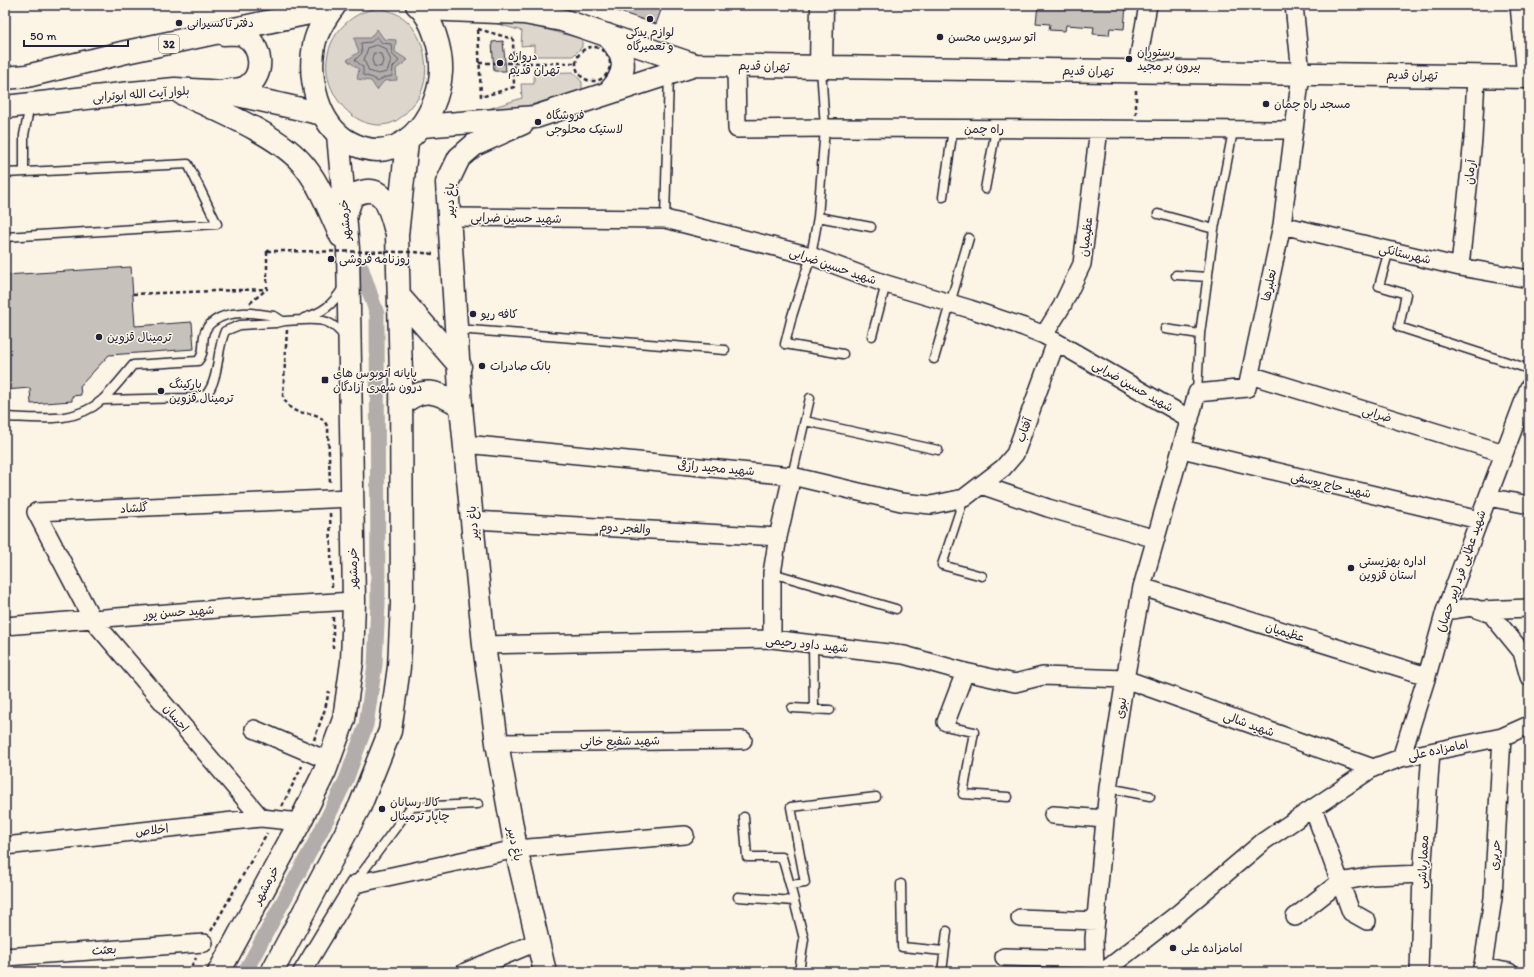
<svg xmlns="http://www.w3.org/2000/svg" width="1534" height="977" viewBox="0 0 1534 977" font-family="Itim,'Playpen Sans Arabic',sans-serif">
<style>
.green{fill:#dcd6cc;stroke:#7f7c84}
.water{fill:#b2adab;stroke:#78757e}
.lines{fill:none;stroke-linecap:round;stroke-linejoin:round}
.shore{stroke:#5c5a68;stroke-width:1}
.canal{stroke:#b2adab;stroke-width:15}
.building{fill:#c6c1bb;stroke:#22223b}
.lane-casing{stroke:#22223b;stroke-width:11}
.street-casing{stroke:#22223b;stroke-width:20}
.secondary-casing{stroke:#22223b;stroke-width:25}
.primary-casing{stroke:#22223b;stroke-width:25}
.path{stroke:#22223b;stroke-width:2.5;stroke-dasharray:4 3;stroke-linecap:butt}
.lane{stroke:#fcf5e5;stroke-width:8}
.street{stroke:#fcf5e5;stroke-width:17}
.secondary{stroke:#fcf5e5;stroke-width:22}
.primary{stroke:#fcf5e5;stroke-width:22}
.path-bridge{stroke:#22223b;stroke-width:2.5;stroke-dasharray:4 3;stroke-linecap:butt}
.poi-dot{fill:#22223b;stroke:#fcf5e5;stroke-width:1.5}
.labels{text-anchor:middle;stroke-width:3;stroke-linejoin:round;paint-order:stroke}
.shield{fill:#fcf5e5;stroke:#63616e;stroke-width:1}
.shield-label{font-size:11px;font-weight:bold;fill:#22223b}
.poi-label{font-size:12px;fill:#22223b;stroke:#fcf5e5;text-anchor:start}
.street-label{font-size:12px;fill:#22223b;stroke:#fcf5e5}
</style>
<rect width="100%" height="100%" fill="#fcf5e5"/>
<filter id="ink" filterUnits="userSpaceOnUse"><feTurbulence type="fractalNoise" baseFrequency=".025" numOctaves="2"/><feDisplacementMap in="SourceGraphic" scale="8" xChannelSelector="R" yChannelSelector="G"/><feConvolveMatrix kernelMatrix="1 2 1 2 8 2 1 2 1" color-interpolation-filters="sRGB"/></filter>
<g filter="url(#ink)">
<path class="green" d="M380,8C390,11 401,14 409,23C428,43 433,85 412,106C406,113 398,122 388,124C358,131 331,101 327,73C323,40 348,11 380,8Z
M488,21L527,24L582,39V47L573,56H534V45L521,46L522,31Z
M573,72L582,82V90L527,106L488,109L522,98L521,84H534V73Z"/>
<path class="water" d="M377,29L384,39L396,40L395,52L408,60L396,69L397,80L384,81L377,90L371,81L357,79L359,69L347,60L359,52L354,38H370Z"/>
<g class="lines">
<path class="shore" d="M377,37L382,43L391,44L392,54L399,61L393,67L392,76L383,78L378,82L373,78L363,75V67L355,60L362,53L361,43L371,42Z
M377,45L386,49L391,61L387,72L378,74L369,71L364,60L368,48Z
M374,53L381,54L383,61L381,67L374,66L372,60Z"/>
<path class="canal" d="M245,972L320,833L346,780L366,725L375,665L378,604L377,314L361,267"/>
</g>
<path class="building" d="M606,5H663L656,24L605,7Z
M1038,5H1126L1124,29L1110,28L1109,35L1093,34L1094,27L1066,25L1065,31L1049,30L1050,24L1036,23Z
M503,41L506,71H494L492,42Z
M131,267L135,326L192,322L194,349L109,355L80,386L81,395L72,396V401L31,404L30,388L5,390V275Z"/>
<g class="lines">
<defs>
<path id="lane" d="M821,68L825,128L818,217L811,256L792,316L785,344L843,354
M24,172V135L30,105
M5,173L188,164L217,224L5,237
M985,189L996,129
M943,197L953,129
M1158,214L1214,229
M818,217L871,227
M665,219L669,74
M1389,250L1379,286L1406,294L1399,327L1529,369
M1176,275L1208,277
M304,318C324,312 332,305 343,288
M457,329L725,350
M1165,329L1200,334
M872,336L886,284
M934,359L969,238
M1197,393L1200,334L1214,229L1233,131
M102,400L188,398L206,395C220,378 216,351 225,331L240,325L276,323L285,321
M5,417C39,418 75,424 102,400C113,390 123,377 133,365L198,361C209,349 196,333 214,321C230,309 255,313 274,316C278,317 280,321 284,321C298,321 314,317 327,322C334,325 341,332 345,338
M805,421L938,450
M792,476L810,398
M964,498L942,565L982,576
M772,573L896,609
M813,645L814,710
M792,708L830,710
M946,722L950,727L974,732L963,794L1008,797
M1108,788L1150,796
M744,817L747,857H782L790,885
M356,881L411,807L478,804
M901,884L902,947L944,951
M738,897L794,901
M799,972L804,939L790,885L805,883L791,807L876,797
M942,972L947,931"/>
<path id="street" d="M1519,5L1526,77
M736,66L737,129L825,128L1294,130
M1136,72L1148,5
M449,217L665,219L811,256L886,284L970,309L1024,327L1044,335L1190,419
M1282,225L1460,267L1529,279
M1460,267L1473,139L1476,76
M1044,335L1062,306L1082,264L1099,129
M1250,375L1504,453
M465,444L792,476L901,502L931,505L964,498L1003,468L1015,454L1056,342
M1182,449L1479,520
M981,485L1048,508L1156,539
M1488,497L1529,505
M473,520L778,537
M1142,587L1427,676
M1480,610L1529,608
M1445,611L1471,607L1491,614L1522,652L1529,677
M5,626L230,608L354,601
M772,639V573L778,537L792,476
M484,645L772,639L904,655L965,672L1015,683L1043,676L1125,679L1373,768
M946,722L965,672
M254,729L329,761
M497,743L743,740
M1401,758L1427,676L1445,611L1529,387
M1313,808L1351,912L1367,921
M1053,815L1105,819
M261,818L92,619L36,512L352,498
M5,846L261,818L300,822
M1295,917L1340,882L1372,876L1422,874
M1020,918L1096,921
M5,957L204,943
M1004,957L1094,959
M1482,967L1509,972
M302,972L355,884L516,849L685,835
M465,972L539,941
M1095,972L1094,939L1108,788L1125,679L1142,587L1197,393L1247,388L1282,225L1301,74L1294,5
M1103,972L1179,913L1264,841L1373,768L1401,758L1502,737L1529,725
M1419,972L1422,874L1431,752
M1482,972L1493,898L1502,737"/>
<path id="secondary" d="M423,9L524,13L562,20L695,65
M607,35C626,56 629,70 610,91
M821,67L822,5
M523,123L474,145L459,158L447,183L461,406L484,645L497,743L516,849L545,972
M422,126L535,117L695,65L1529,77"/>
<path id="primary" d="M335,5C326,17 317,30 314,45C308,78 317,124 349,142C400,170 438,118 441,72C442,52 433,18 417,5
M224,34C230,34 238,33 243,35C262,45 266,75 246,87C241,90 231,90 225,91
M5,78L27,76L126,52L333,8
M181,93C216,110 274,133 300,161C319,181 329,211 341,236
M5,107L131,93L175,89L224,92L323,114
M345,217L352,196C382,180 389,205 395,228
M399,296L460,366
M401,405C423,385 439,392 461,406
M219,972L300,822L325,771L344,719L352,662L354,601L348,249L338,134
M272,972L360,806L390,731L399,667L402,604L401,373L397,235L407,142"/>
</defs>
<use href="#lane" class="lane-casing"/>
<use href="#street" class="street-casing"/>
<use href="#secondary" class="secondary-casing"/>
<use href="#primary" class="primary-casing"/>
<path class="path" d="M478,29L513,39L514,87L481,97Z
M576 64a17 17 0 1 1 34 0a17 17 0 1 1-34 0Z
M479,63H576
M1136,115V88
M415,252L434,254
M133,294L267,289
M250,303L267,289V251
M287,330L283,396C295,426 316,401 328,428L330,484
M330,513L332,588
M333,617V648
M314,740L325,709L329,691
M282,806L302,766
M211,931L267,833
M188,972L196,958"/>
<use href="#lane" class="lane"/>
<use href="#street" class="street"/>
<use href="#secondary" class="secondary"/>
<use href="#primary" class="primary"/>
<path class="path-bridge" d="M267,251L414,252"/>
</g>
</g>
<g class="poi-dot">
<circle cx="650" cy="19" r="4"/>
<circle cx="179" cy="23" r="4"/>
<circle cx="940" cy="37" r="4"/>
<circle cx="1129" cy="59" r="4"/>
<circle cx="500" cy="63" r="4"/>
<circle cx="1266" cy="104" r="4"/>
<circle cx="538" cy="122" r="4"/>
<circle cx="331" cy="259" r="4"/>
<circle cx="473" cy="314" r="4"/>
<circle cx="99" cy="337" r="4"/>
<circle cx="482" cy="366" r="4"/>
<rect x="321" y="376" width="8" height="8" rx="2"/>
<circle cx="161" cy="391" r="4"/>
<circle cx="1351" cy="568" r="4"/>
<circle cx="382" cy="809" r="4"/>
<circle cx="1173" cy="948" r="4"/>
</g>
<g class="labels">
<rect class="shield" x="159" y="35" width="20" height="18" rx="3"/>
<g class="shield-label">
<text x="169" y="48">32</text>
</g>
<g class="poi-label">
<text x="187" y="27">دفتر تاکسیرانی</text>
<text x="650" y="36" text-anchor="middle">لوازم یدکی<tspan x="650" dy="14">و تعمیرگاه</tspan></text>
<text x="948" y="41">اتو سرویس محسن</text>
<text x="1137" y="56">رستوران<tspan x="1137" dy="14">بیرون بر مجید</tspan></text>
<text x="508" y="60">دروازه<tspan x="508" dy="14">تهران قدیم</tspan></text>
<text x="1274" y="108">مسجد راه چمان</text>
<text x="546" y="119">فروشگاه<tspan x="546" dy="14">لاستیک محلوجی</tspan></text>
<text x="339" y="263">روزنامه فروشی</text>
<text x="481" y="318">کافه ریو</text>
<text x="107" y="341">ترمینال قزوین</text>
<text x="490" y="370">بانک صادرات</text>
<text x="333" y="377">پایانه اتوبوس های<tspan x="333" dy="14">درون شهری آزادگان</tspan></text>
<text x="169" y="388">پارکینگ<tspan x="169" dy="14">ترمینال قزوین</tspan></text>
<text x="1359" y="565">اداره بهزیستی<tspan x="1359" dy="14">استان قزوین</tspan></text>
<text x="390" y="806">کالا رسانان<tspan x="390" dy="14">چاپار ترمینال</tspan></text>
<text x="1181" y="952">امامزاده علی</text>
</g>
<g class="street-label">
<text transform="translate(764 66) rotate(1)" y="4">تهران قدیم</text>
<text transform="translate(1088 71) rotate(1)" y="4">تهران قدیم</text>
<text transform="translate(1412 75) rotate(1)" y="4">تهران قدیم</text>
<text transform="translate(141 94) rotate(-4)" y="4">بلوار آیت الله ابوترابی</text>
<text x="984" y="133">راه چمن</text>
<text transform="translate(1470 172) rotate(-85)" y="4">آرمان</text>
<text transform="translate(450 200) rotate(-90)" y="4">باغ دبیر</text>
<text transform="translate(516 218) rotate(1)" y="4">شهید حسین ضرابی</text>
<text transform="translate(345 220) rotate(-95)" y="4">خرمشهر</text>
<text transform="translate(1086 237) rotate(-83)" y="4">عظیمیان</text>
<text transform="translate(1405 254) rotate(13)" y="4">شهرستانکی</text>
<text transform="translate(833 266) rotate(19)" y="4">شهید حسین ضرابی</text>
<text transform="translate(1269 285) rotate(-78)" y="4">نعلبرها</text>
<text transform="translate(1133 386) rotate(30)" y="4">شهید حسین ضرابی</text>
<text transform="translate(1377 414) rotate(17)" y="4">ضرابی</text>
<text transform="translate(1024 430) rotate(-70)" y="4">آفتاب</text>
<text transform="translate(716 468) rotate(5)" y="4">شهید مجید رازقی</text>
<text transform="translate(1331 485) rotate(13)" y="4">شهید حاج یوسفی</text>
<text transform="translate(134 508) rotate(-3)" y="4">گلشاد</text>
<text transform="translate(473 523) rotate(-95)" y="4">باغ دبیر</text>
<text transform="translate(625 528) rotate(3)" y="4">والفجر دوم</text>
<text transform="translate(353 568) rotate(-91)" y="4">خرمشهر</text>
<text transform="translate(1461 571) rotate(-71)" y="4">شهید عطایی فرد (پیر حصار)</text>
<text transform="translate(179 612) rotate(-4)" y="4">شهید حسن پور</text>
<text transform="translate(1285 632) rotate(17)" y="4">عظیمیان</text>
<text transform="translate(807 644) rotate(6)" y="4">شهید داود رحیمی</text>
<text transform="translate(1121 708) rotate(-81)" y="4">نبوی</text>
<text transform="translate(176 718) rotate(50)" y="4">احسان</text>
<text transform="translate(1249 724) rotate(20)" y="4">شهید شالی</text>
<text transform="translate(620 741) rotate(-1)" y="4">شهید شفیع خانی</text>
<text transform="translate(1438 750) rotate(-12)" y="4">امامزاده علی</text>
<text transform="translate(152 830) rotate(-6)" y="4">اخلاص</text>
<text transform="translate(515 844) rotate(78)" y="4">باغ دبیر</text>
<text transform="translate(1495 855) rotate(-86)" y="4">حریری</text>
<text transform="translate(1423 862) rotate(-87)" y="4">معمارباشی</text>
<text transform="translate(266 885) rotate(-62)" y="4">خرمشهر</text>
<text transform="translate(104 950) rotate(-4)" y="4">بعثت</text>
</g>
</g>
<rect width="1534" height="977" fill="none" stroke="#fcf5e5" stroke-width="20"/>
<rect x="10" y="10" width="1514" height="957" fill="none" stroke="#22223b" stroke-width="1.5" filter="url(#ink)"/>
<path d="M24 40v6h104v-6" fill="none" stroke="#22223b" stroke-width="2"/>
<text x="30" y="40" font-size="12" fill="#22223b" stroke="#fcf5e5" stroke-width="3" paint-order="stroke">50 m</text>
</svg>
